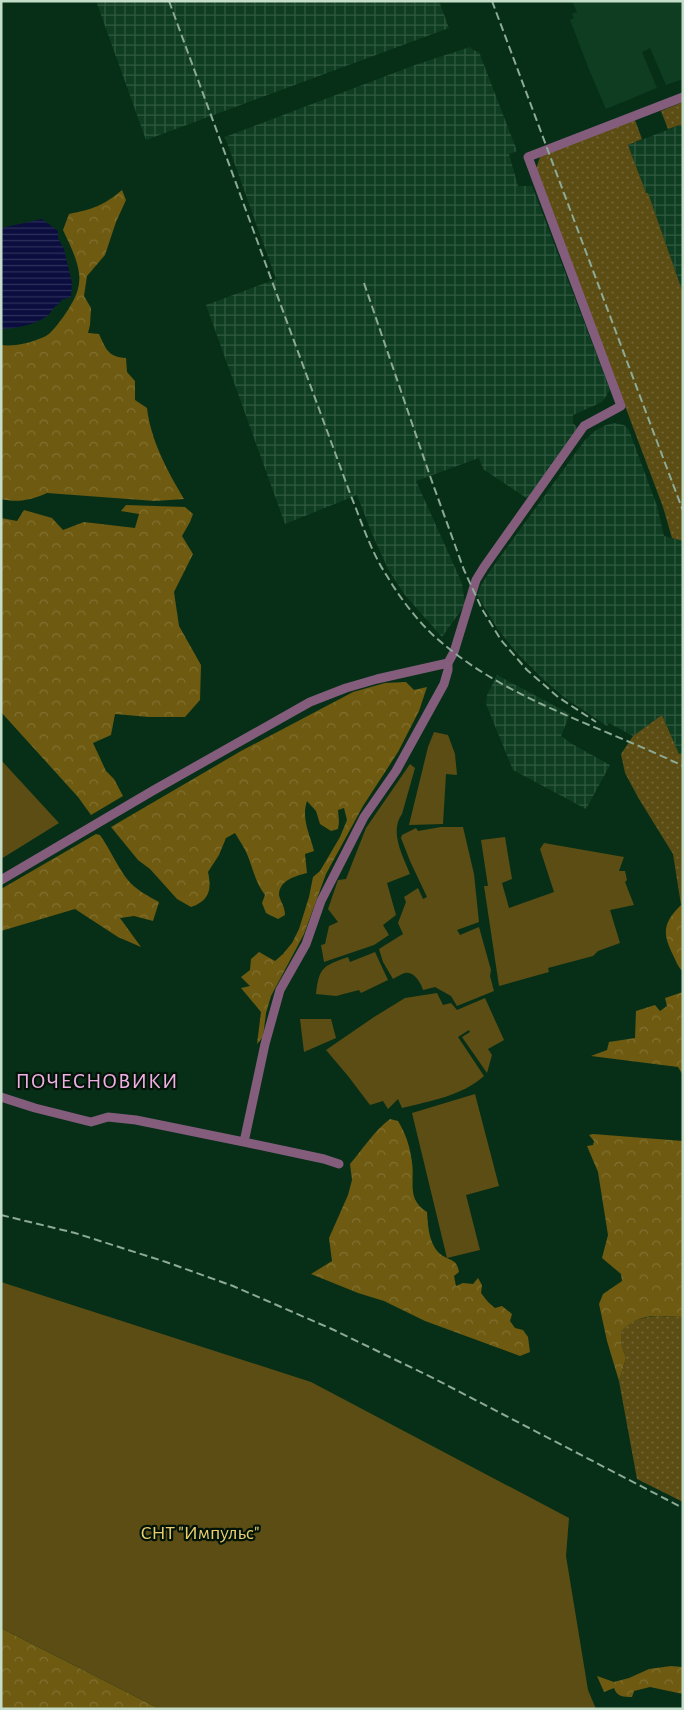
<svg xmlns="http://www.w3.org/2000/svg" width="684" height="1710" viewBox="0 0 684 1710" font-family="'Alegreya Sans',sans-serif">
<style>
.built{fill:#0f3d21}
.industrial{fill:url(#industrial-grid)}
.grass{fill:url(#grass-dots)}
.forest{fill:url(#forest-crowns)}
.green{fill:#5c4d15}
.water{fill:url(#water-rules)}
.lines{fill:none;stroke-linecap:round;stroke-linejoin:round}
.minor{stroke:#845d7d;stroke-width:9}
.rail{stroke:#8caa95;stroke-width:2;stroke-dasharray:8 4;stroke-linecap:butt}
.labels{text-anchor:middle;stroke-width:4.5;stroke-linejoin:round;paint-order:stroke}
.park-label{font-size:20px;fill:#ebcd6d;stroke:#021407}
.quarter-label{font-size:22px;letter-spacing:1px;fill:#efafe4;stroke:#021407}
</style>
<defs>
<pattern id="industrial-grid" width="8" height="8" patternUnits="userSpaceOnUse" patternTransform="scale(1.25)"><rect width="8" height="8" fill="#0f3d21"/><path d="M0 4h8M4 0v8" fill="none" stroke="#305940"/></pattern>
<pattern id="grass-dots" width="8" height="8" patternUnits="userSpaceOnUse" patternTransform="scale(1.25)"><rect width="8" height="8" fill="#5c4d15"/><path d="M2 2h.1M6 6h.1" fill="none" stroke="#726636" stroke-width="1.8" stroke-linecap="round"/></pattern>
<pattern id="forest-crowns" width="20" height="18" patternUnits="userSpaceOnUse" patternTransform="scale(1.25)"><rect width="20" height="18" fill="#6e5a10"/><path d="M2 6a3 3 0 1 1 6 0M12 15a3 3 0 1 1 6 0" fill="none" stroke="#817131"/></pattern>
<pattern id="water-rules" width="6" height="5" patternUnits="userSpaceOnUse" patternTransform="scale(1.25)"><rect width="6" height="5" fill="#0b0d3e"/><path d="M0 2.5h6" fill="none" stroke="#2d3059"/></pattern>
</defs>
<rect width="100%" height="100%" fill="#072f17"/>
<path class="built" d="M572,1H683V79L666,85L650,48L642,52L657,88L606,109L590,72L570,20L574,18L572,14L577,12Z"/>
<path class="industrial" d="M96,1H439L449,28L146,140Z
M470,47L473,50L479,52L517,151L509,154L518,186H532L610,390L602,402L573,415V423L578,428L528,499L483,469L479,458L416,481L462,583L465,605L442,637L404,594L388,569L373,536L357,495L285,524L206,305L276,279L225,137L415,65Z
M683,124V293L648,193H646L628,145Z
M614,423L624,425L629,430L657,506L664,536L683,541V753L679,754L662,715L633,736L609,723L607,726L565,698L544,680L516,652L497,628L477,595L481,585L492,568L585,440L596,430L606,425Z
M497,675L570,714L561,736L572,744L610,765L586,809L513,770L486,704L487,695Z"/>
<path class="grass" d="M683,102V124L668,129L661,111Z
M635,120L642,139L628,145L646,193H648L683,293V541L672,538L663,507L536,169L540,157L545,154Z
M662,715L679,754L683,753V906L681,905L673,854L639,799L625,773L621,754L633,736Z
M658,1316L683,1317V1502L637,1479L619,1381L626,1358L621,1343L620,1331C633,1319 641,1318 658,1316Z"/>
<path class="forest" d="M122,190L126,200L116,222L105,255L87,276L84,296L91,308L90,325L88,333L99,334C106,349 108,357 126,358L127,372L135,381V400L147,408C151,441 167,470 184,499L155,501L47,493C32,500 17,503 1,499V345C15,347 34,342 46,336C55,331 74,303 77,292C79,287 80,278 79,273C77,258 69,243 63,230L69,214C93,209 103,206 122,190Z
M126,505L185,507L193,514L190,522L182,536L193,554L174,592L179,626L201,665L200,700L185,717H149L115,714L111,735L93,743L106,771L114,779L123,796L91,815L78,797L1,712V518L17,521L24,510L52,518L63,530L84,522L135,528L139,514L121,511Z
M406,682L414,690L427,687L419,711L398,752L363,806L326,874L304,934L271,996L266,1013L263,1037L257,1044L261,1012L241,988L250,986L241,977L250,970L251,959L259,952L275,961L283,954L292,943L299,929L309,897L313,877L320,871L340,837L347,820L344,808L338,810L339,822L338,829L331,831L320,824L316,811L307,801C301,819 310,834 314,851L305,854L307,873C296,876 279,880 279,895C280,901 285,906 285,915L278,919L266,913L262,903L265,895C255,882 253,868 247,854C244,847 239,840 235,833L226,838L219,855L208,872C212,890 209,901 191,907L177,899L150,869L138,860L111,827L241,751L353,692L385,683Z
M96,834L100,835C110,849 117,866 127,879C136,890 148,896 159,902L153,921L134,916L120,918L141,947L118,937L75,909L1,931V889Z
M681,905L683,906V972C678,967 676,961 673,955C662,933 663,923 681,905Z
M683,992V1075L678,1067L591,1056L607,1050L609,1042L635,1038L636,1011L655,1005L660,1011L667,1006L665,998Z
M390,1119L398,1121C406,1134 410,1147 412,1162C415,1182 406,1199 427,1212C428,1227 429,1247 443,1256C452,1261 457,1260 459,1272L454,1276L456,1286L463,1283L473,1284L478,1278L482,1285L481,1293L488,1302L495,1308L502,1306L512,1314L510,1321L515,1328L523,1330L528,1337L530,1352L520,1356L425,1321L384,1301L358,1293L311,1274L332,1261L329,1238L348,1195L352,1180L350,1164C363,1149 374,1131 390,1119Z
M593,1134L683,1141V1317C657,1316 641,1312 621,1331V1343L626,1358L619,1381L607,1341L599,1304L603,1294L622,1281L621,1274L602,1258L608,1235L598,1172L587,1146L593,1145L594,1141L589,1135Z
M1,1628L160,1709H1Z
M671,1666L683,1667V1694L650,1687L634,1691L632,1697C624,1697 617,1697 614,1688L604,1692L597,1676L614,1682L629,1678L649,1669Z"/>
<path class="green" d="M434,732L448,735L455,754L457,775L446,774L443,824L409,825L428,747Z
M1,760L59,823L1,859Z
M410,764L415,768L402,814C389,832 403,856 410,874L387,883L396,915L383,925L389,935L374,945L324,962L321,945L325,944L329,926L338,922L328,909L338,880L346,879L366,828Z
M441,827H463L474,874L479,922L457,930L460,935L479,927L491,970L490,976L494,991L457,1006L451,996L435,987L423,990C421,983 414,971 405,973C401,974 397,977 393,979L383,962L379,949L403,934L398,923L406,902L404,897L418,888L423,899L427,897L410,861L401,838L402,835L416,828L418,831Z
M505,837L512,879L502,883L509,908L554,892L540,849L544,843L624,857L619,871H625L627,880L625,882L634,905L610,910L620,943L598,951L593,956L548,968L549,972L499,986L484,886H488L481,840Z
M375,952L388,980L361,993L359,990L336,996L316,994C319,967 323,966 348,957L350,962Z
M437,993L443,1005L451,1003L457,1010L485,998L504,1040L488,1049L492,1055L487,1073L462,1037L470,1032L469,1030L458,1037L484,1076C462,1096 430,1101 402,1108L398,1099L388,1109L383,1101L370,1105L348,1076L326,1050L374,1017L405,998Z
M300,1019H331L336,1038L304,1052Z
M475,1094L499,1186L466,1195L480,1250L447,1258L412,1113Z
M1,1282L311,1382L569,1518L566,1556L588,1690L596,1709H160L1,1628Z"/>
<path class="water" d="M42,219L58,231V238L64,249L72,283L71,297L61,300C59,305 56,305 53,309C51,311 50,314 48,315C38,324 14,329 1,329V228Z"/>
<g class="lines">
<path class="minor" d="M1,880L154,790L310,702L346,688L377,679L448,663L454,652L476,580L484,567L584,426L621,406L528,157L683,97
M1,1097L35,1108L91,1122L108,1117L136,1120L244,1142L324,1159L339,1164
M244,1142L265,1044L280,990L306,944L321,901L364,817L396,771L444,684L448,670V663"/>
<path class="rail" d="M169,1L351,496C362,523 371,552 387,576C400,598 416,619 434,636C505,700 599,725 683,766
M492,1L683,511
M364,283L430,476L464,570L482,609L501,640L527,670L558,697L596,722
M1,1215L75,1233L166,1262L233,1286L334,1330L435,1379L683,1508"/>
</g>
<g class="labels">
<g class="park-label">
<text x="200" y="1539">СНТ "Импульс"</text>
</g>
<g class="quarter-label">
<text x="97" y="1088">ПОЧЕСНОВИКИ</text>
</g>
</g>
<rect width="684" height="1710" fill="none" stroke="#c4deca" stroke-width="5"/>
</svg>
